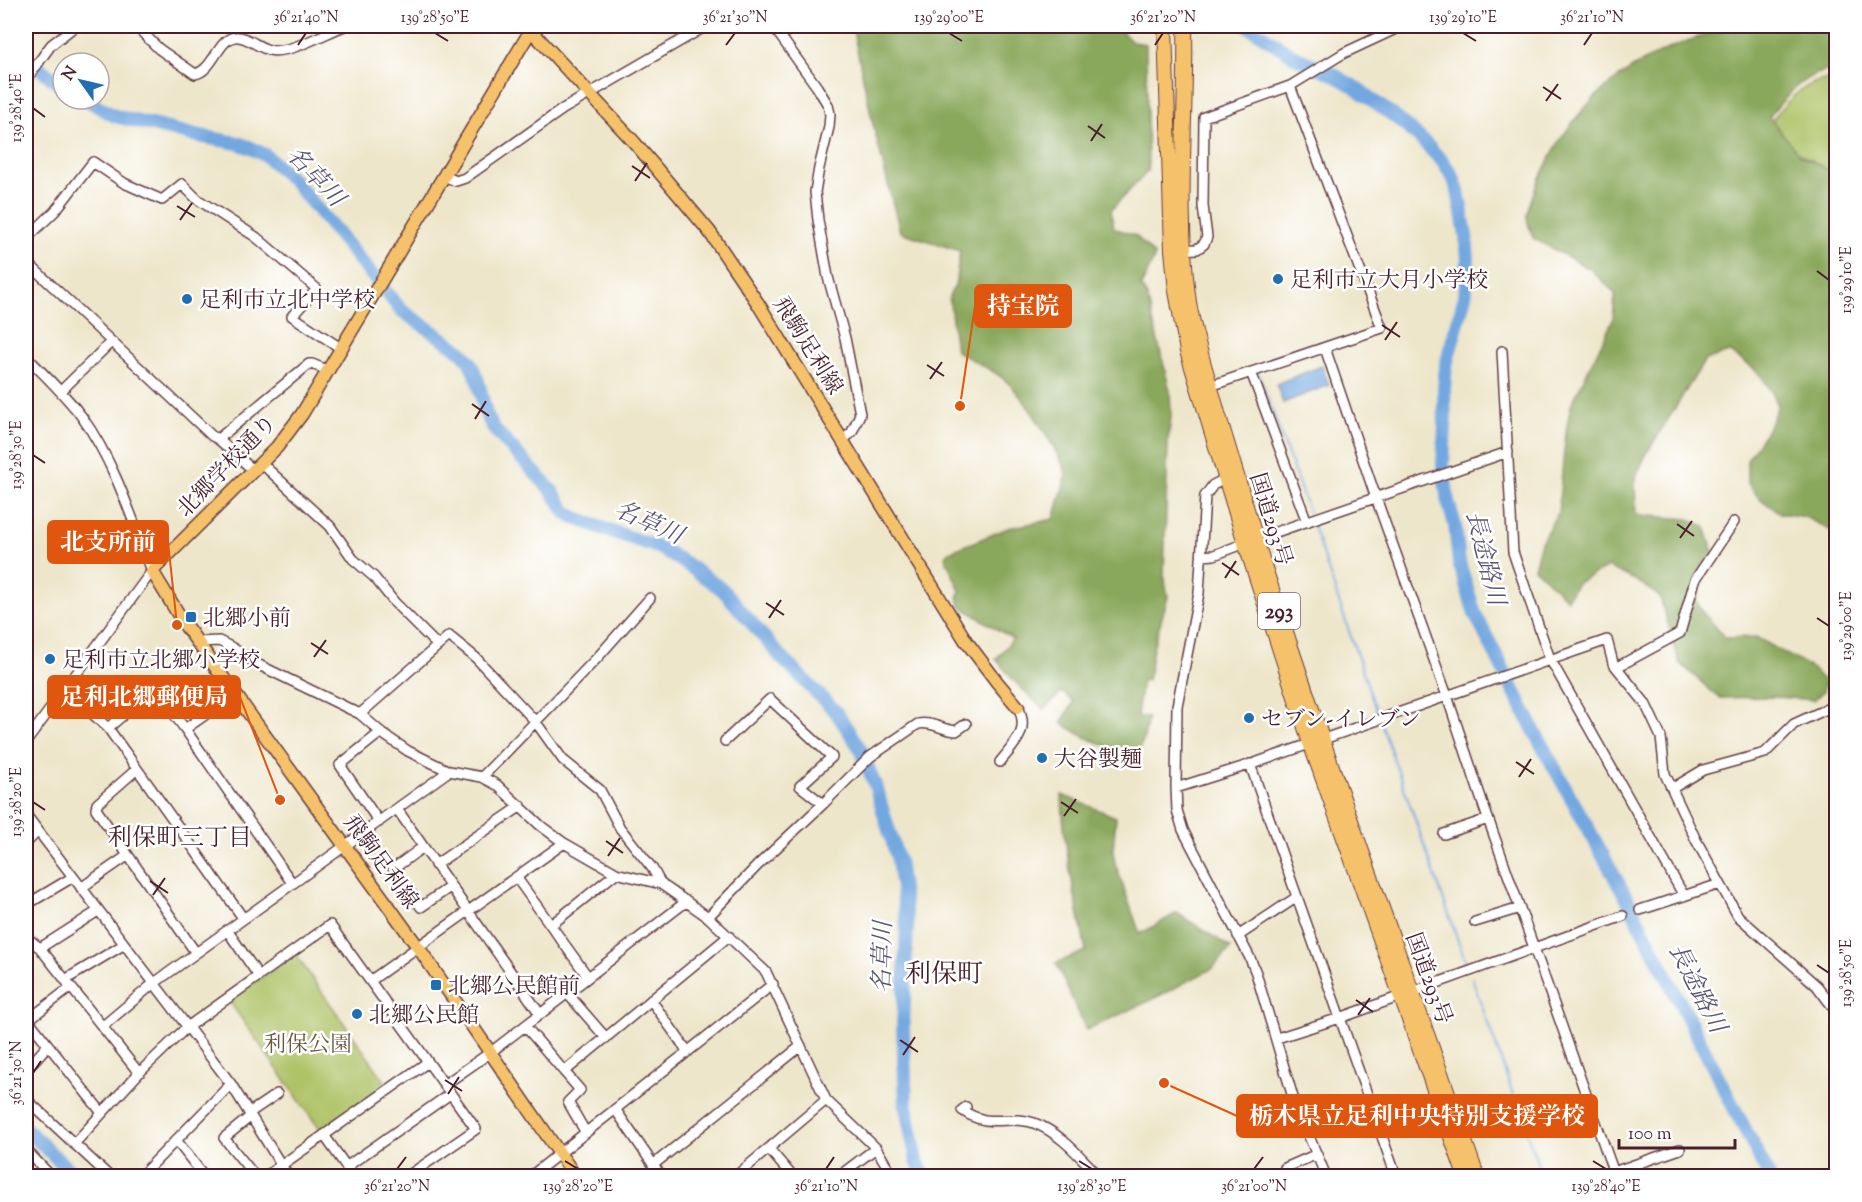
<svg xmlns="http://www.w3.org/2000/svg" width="1862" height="1202" viewBox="0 0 1862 1202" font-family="'Sorts Mill Goudy','Noto Serif JP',serif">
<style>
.green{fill:#aec266;stroke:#7c7048;stroke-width:1.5}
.forest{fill:#8aa85b;stroke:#6a6443;stroke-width:1.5}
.water{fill:#73a7e0;stroke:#5e6386;stroke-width:1.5}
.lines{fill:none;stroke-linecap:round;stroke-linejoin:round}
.stream{stroke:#73a7e0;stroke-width:2}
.river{stroke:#73a7e0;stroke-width:14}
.minor-casing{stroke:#633d43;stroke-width:12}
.major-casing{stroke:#633d43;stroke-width:15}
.highway-casing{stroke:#633d43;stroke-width:16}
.minor{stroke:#fff;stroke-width:9}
.major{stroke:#f5c16b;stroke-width:12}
.highway{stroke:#f5c16b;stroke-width:14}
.ticks{fill:none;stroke:#4a1f2b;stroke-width:2}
.poi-dot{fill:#1f6fb2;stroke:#fff;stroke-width:2}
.labels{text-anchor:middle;stroke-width:5;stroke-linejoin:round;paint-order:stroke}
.shield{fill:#fff;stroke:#80626b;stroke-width:1.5}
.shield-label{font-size:21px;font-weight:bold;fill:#4a1f2b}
.poi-label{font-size:22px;fill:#4a1f2b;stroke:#fff;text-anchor:start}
.street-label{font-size:22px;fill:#4a1f2b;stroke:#fff}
.park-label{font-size:22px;fill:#6d5840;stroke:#fff}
.water-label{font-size:24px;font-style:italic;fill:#5a5573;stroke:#fff}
.neighbourhood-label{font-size:24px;fill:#4a1f2b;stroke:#fff}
.quarter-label{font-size:26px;fill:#4a1f2b;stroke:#fff}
.leader{fill:none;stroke:#e0560e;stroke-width:2}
.callout-dot{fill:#e0560e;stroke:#fff;stroke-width:2}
.callout{fill:#e0560e;stroke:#e0560e;stroke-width:2}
.callout-label{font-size:24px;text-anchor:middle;font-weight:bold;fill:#fff}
.neatline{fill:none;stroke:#4a1f2b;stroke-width:2}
.ticks-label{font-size:15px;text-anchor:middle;fill:#4a1f2b}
</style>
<rect width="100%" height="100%" fill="#fff"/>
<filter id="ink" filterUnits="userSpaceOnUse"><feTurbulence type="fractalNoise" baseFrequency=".0167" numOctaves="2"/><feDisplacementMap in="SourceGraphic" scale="12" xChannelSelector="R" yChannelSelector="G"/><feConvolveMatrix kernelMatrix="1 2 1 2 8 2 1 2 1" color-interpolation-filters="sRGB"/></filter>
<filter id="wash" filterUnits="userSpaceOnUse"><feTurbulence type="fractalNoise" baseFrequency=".008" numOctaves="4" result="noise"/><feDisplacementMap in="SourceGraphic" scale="24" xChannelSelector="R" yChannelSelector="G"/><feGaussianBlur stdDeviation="1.35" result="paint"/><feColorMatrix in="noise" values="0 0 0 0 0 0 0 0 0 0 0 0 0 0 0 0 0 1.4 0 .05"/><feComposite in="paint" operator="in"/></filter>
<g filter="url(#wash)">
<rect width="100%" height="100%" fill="#eee6cb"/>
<path class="green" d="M1836,78V174C1812,160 1784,148 1770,123C1788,99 1805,80 1836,78Z
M295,954L387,1084L321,1131L229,1001Z"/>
<path class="forest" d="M852,26H1116L1132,42L1146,44L1148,171L1111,210L1114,228L1136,236L1155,256L1141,287L1147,296L1170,391L1171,417L1168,441L1164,576L1168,597L1153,648L1148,681L1142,680L1137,716L1148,718L1144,738L1135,758L1083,736L1061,723L1074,702L1062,692L1044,710L1014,681L996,659L1013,639L960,606L958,598L960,591L945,557L949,552L1008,528L1054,519L1066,477L1065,469C1053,444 1023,393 1001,377C987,367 971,359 956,351L949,296L955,286L960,251L900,232L874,129Z
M1737,26H1836V69C1803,73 1789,93 1769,117L1800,155L1836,174V533L1805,517L1780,513L1759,498L1747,482V460L1768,429L1778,405C1765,376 1756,368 1729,352L1705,360L1648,451L1635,478L1636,515L1688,519L1705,526L1713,552L1696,600L1703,613L1726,638L1756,637L1813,669L1825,682L1823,691L1814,700L1776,697L1719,698L1679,662L1660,597L1637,581L1608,567L1577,583L1567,599L1534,568L1541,542L1558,512L1566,432L1571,405L1613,320L1615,293L1590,269L1533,238C1531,231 1527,223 1527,216C1526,211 1540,176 1544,170C1583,86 1651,47 1737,26Z
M1062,795L1116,817L1113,850L1115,863L1140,934L1177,913L1231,948L1212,969L1149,1001L1086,1030L1056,963L1086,951C1076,899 1063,848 1062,795Z"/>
<path class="water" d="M1322,366L1329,385L1283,403L1276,384Z"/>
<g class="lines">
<path class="stream" d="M1259,374L1309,513
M1313,526L1377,713
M1382,726L1467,966
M1472,978L1542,1176"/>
<path class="river" d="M1248,26L1297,58L1331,73L1353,86L1394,116L1421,139L1444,163L1453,177L1458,191L1466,235L1468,260L1465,296L1446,365L1444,389L1445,425L1443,466L1448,502L1455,525L1459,562L1475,614L1539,740L1626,897L1769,1176
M26,57L63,87
M85,99L115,116L189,134L237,143L249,147L265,155L294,181L401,310L462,352L470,362L478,381L486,414L494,429L552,491L566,512L574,517L599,527L660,548L685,563L723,590L781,657L836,712L861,750L875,785L898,860L907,924L903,1028L906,1107L917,1161L924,1176
M26,1129L75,1176"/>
</g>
</g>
<g filter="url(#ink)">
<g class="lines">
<defs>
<path id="minor" d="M136,26L159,49L195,74C213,71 218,39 235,37C245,35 259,48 269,50C288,55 325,33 344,26
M773,26L817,87L828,105L830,114L829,127L819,168L815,192L818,220L828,277L845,338L860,414L852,432L843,440
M26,80L51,45L75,26
M444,176L456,181L465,178L563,109L706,26
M26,239L55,211L93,162L124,183L162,200L182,184L197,199L256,237L317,289L292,316L342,349
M1180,250L1197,249L1204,244L1207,237L1203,206L1204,117L1290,86L1344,53L1402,26
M26,258L30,265L212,436L218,439L253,470
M1325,348L1376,498L1447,696L1485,810L1615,1176
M1502,351L1513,552L1517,564L1550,659L1684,896
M26,356C45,376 65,394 82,417C115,463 132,519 152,571L26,742
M1251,372L1307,522
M1210,386L1382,328L1290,86
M61,391L111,342
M218,439L309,364H312L329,371
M261,463L330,526L353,559L374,577L395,603L438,646
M1225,479L1213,485L1205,496L1199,593L1177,706L1176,788L1177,810L1183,830L1250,958L1256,973L1295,1104L1326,1176
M1202,556L1214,555L1256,539L1508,452
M198,642L219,641L231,647L259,665L360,714L383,734L408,751L449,771L482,777L497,785L541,826L564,843L616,873L661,884L708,917L766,972L826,1100L876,1148L893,1176
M1617,667L1680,633L1695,580L1734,522
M65,689L108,728L243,918
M360,714L449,636L476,658L535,721L563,760L600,790L620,828L652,868L661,884
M108,728L129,710L152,685L185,729L292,883
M185,729L236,693
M725,741L770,699L832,757L800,786L823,804
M1000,762C1015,743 1030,731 1018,707
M1250,764L1396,1176
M137,769L97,804L96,809L196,953
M482,777L598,657L650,598
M1176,788L1255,763L1607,640L1613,663L1645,703L1661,737L1665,774L1696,840L1738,916L1817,986L1836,1011
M1673,788L1703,770L1765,753L1794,724L1829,708L1836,723
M397,809L540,1014
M26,815L231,1084L288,1176
M379,822L340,765L381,732
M1444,834L1488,819
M26,843L38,831
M423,847L393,869L421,907L450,887
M435,865L521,806
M516,877L588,977
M81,888L127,856
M26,905L73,877
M1640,910L1720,884
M708,917L758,865L823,804L870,757L918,724C931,721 942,730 956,731L966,724
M1475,922L1520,908
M551,925L616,873
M227,930L258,975
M1238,936L1297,897
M26,937L40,948L139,1073
M40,948L98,911
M65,980L123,945
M370,981L564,843
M567,993L606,1038
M651,1000L688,1052
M26,1017L102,1113
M28,1020L71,987
M103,1026L153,984L449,771
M525,1026L580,1090L568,1102L586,1133
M1277,1038L1340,1018L1623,916
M26,1070L48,1045
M564,1072L729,936
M444,1085L491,1052L687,901
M26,1099L109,1176
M966,1107L962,1110C990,1130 1007,1114 1034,1123C1061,1133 1080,1157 1099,1176
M615,1109L661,1176
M249,1113L277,1094
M251,1116L224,1138L255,1176
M324,1135L353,1176
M176,1140L204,1176
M74,1144L139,1073L186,1028L330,925L476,1129L408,1176
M769,1149L792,1176
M26,1150L51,1176
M653,1165L801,1046
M346,1167L450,1094
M141,1176L231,1084
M266,1176L428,1062
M531,1176L773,984
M736,1176L826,1100
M839,1176L876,1148
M1284,1176L1286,1175L1285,1168L1317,1154
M1602,1176L1680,1149"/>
<path id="major" d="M527,26L634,142L709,231L757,302L966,641L997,682L1018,707
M531,30L302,414L277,447L152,571L185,625L418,947L575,1176"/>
<path id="highway" d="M1165,26L1172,250L1176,291L1187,351L1245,543L1310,743L1465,1176
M1185,26C1187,118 1176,210 1189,302C1195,340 1208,376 1218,413C1234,465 1249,517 1265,568C1331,773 1407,973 1477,1176"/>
</defs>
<use href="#minor" class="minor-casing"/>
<use href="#major" class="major-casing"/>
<use href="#highway" class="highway-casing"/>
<use href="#minor" class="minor"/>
<use href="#major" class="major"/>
<use href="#highway" class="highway"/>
</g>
</g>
<path class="ticks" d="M435,33L448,41M949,33L962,41M1463,33L1476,41M298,45L306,33M726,45L735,33M1155,45L1163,33M1584,45L1592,33M1543,87L1561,99M1546,101L1558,84M33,108L45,117M1088,126L1105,138M1091,141L1102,124M632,166L650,178M635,181L647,163M177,206L195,217M180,220L192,203M1817,271L1829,280M1382,325L1400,337M1385,340L1397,322M927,365L944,376M930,379L942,362M472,404L489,416M475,419L486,401M33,455L45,463M1677,524L1694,536M1680,538L1692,521M1222,563L1239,575M1225,578L1236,561M766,603L784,615M769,618L781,600M1817,618L1829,626M311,643L328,654M314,657L326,640M1516,762L1534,774M1519,777L1531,759M33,802L45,810M1061,802L1078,813M1064,816L1076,799M606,841L623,853M608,856L620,838M150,881L168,893M153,895L165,878M1817,965L1829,973M1356,1000L1373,1012M1358,1015L1370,998M900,1040L918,1052M903,1055L915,1037M33,1073L41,1061M445,1080L462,1091M448,1094L459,1077M565,1161L578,1169M1079,1161L1092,1169M1593,1161L1606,1169M397,1169L406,1157M826,1169L834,1157M1254,1169L1263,1157"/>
<g class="poi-dot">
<circle cx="1278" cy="279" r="6"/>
<circle cx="187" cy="299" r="6"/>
<rect x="185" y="611" width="12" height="12" rx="3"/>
<circle cx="50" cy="659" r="6"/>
<circle cx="1249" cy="718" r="6"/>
<circle cx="1042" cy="758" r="6"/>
<rect x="430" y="979" width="12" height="12" rx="3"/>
<circle cx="357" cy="1014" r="6"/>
</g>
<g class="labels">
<rect class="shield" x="1258" y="593" width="42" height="36" rx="4.5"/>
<g class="shield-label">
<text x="1279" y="618">293</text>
</g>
<g class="poi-label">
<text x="1290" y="287">足利市立大月小学校</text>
<text x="199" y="307">足利市立北中学校</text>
<text x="203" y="625">北郷小前</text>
<text x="62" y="667">足利市立北郷小学校</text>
<text x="1261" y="726">セブン-イレブン</text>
<text x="1054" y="766">大谷製麺</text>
<text x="448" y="993">北郷公民館前</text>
<text x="369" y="1022">北郷公民館</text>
</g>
<g class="street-label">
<text transform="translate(809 345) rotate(58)" y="8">飛駒足利線</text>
<text transform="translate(226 465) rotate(-46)" y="8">北郷学校通り</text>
<text transform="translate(1272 519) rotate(73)" y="8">国道293号</text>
<text transform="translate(382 861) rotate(54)" y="8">飛駒足利線</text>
<text transform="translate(1430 978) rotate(70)" y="8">国道293号</text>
</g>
<g class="park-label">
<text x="308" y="1051">利保公園</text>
</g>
<g class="water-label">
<text transform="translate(316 176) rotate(47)" y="8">名草川</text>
<text transform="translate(649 522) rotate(24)" y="8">名草川</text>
<text transform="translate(1486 558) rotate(76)" y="8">長途路川</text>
<text transform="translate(882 957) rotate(-89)" y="8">名草川</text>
<text transform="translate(1698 988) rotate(63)" y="8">長途路川</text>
</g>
<g class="neighbourhood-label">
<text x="180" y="845">利保町三丁目</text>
</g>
<g class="quarter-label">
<text x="944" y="982">利保町</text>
</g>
</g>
<path class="leader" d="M960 406L975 306M177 625L168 542M280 800L240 697M1164 1083L1237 1116"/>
<g class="callout-dot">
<circle cx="960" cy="406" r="6"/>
<circle cx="177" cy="625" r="6"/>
<circle cx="280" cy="800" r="6"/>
<circle cx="1164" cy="1083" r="6"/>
</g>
<g class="callout">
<rect x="975" y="285" width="96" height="42" rx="6"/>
<rect x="48" y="521" width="120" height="42" rx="6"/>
<rect x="48" y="676" width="192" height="42" rx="6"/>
<rect x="1237" y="1095" width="360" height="42" rx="6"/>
</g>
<g class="callout-label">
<text x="1023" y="314">持宝院</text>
<text x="108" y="550">北支所前</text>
<text x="144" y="705">足利北郷郵便局</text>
<text x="1417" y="1124">栃木県立足利中央特別支援学校</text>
</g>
<rect width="1862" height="1202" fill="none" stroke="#fff" stroke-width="66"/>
<g transform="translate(81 81) rotate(304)"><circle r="28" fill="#ffffff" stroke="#b7a5aa" stroke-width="1.5"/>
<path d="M0-4.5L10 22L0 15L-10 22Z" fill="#1f6fb2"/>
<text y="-9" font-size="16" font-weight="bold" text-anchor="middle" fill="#4a1f2b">N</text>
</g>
<path d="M1619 1139v9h116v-9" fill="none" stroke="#4a1f2b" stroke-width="3"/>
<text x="1628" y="1139" font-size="18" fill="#4a1f2b" stroke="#ffffff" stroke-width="4.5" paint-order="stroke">100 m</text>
<rect x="33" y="33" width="1796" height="1136" class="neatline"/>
<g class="ticks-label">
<text x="306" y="22">36°21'40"N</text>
<text x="435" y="22">139°28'50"E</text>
<text x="735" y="22">36°21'30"N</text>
<text x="949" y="22">139°29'00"E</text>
<text x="1163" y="22">36°21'20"N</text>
<text x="1463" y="22">139°29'10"E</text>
<text x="1592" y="22">36°21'10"N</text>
<text transform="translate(16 108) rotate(-90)" y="5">139°28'40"E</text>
<text transform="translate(1846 280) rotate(-90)" y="5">139°29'10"E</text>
<text transform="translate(16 455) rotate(-90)" y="5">139°28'30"E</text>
<text transform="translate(1846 626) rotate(-90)" y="5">139°29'00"E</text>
<text transform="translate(16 802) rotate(-90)" y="5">139°28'20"E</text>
<text transform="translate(1846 973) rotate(-90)" y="5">139°28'50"E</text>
<text transform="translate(16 1073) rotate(-90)" y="5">36°21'30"N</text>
<text x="397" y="1191">36°21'20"N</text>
<text x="578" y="1191">139°28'20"E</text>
<text x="826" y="1191">36°21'10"N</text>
<text x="1092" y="1191">139°28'30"E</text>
<text x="1254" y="1191">36°21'00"N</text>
<text x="1606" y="1191">139°28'40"E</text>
</g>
</svg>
